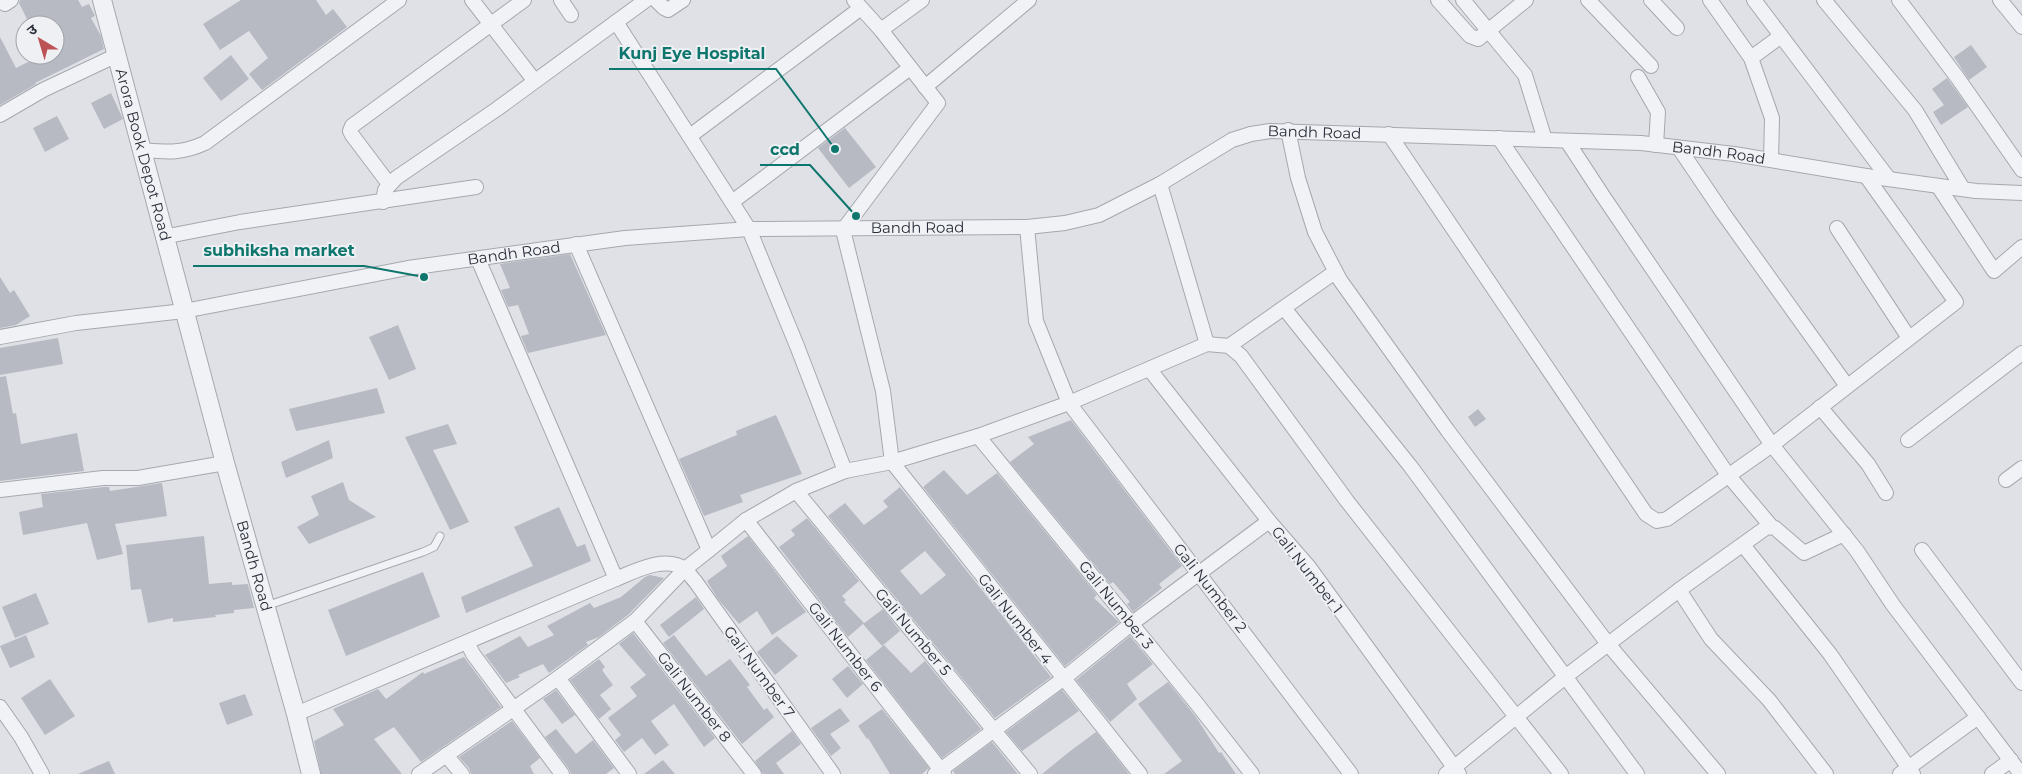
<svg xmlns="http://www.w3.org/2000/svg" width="2022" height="774" viewBox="0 0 2022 774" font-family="Montserrat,'Noto Sans Devanagari',sans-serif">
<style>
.building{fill:#b7bac2;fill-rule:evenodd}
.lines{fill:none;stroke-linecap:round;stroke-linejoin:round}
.service-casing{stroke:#a5a8af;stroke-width:9}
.minor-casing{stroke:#a5a8af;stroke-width:16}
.tertiary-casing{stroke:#a5a8af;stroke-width:20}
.service{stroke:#f1f2f5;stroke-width:7}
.minor{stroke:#f1f2f5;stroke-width:14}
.tertiary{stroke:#f1f2f5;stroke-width:18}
.labels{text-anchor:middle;stroke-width:4;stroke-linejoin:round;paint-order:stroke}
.street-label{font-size:15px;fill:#2a2e3b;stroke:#eef0f4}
.leader{fill:none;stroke:#0f766e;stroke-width:2}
.callout-dot{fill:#0f766e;stroke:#eef0f4;stroke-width:2}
.callout-label{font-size:16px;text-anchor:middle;font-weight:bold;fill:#0f766e;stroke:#eef0f4;stroke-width:4;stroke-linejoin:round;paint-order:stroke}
</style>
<rect width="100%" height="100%" fill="#dfe1e6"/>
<path class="building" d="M20,0H78L82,7L89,4L95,16L91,18L101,36L104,49L35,83L36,84L0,105V37L16,68L42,55H55V25H30L19,3Z
M241,0H316L326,15L333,9L347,27L262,90L249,74L268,58L249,31L220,50L203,24Z
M1971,45L1987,67L1969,80L1954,57Z
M231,55L249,79L221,101L203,78Z
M1947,78L1968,107L1941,125L1933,112L1944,105L1932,89Z
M111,93L123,119L104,129L91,103Z
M57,116L69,139L45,152L33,128Z
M845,128L876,167L849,188L818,148Z
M570,254L606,335L528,353L521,336L529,334L518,305L508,307L501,290L510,288L500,264Z
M0,277L10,293L14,290L30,316L16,325L0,328Z
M398,325L416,369L389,380L369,337Z
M58,338L63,364L0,375V348Z
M6,376L13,414L16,413L21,444L77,433L84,471L0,481V377Z
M377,388L385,413L296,431L289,409Z
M1478,409L1486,419L1475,427L1468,417Z
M776,415L802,474L740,495L743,502L704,516L679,459L737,435L736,431Z
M1071,420L1182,566L1159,584L1162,588L1133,612L1127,604L1130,602L1113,582L1110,584L1010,462L1034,444L1028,437Z
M448,424L457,444L433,450L469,522L450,530L405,437Z
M329,440L333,458L286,478L281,462Z
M944,470L967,495L997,473L1097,595L1094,598L1119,622L1065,666L923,487Z
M343,482L349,500L376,517L309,544L297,527L319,515L311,496Z
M162,483L167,516L115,524L123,554L97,560L87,523L23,535L19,512L43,507L41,494L104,487H109L110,491Z
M900,487L1051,677L995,718L828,516L845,503L864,525L888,507L883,501ZM925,551L946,575L921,595L900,571Z
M559,507L577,547L585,544L591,561L466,613L461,597L533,566L514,527Z
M807,518L859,581L842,596L846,600L844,602L864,623L848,637L779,547L795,535L791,530Z
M204,536L209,584L232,582V585L248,584L254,608L234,610V613L215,615L216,617L173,622V618L148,623L141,589L131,590L126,545Z
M748,536L806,612L772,635L757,611L739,624L718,599L707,581L727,566L721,556Z
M423,572L440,617L346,656L328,610Z
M650,575L664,578L629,614L599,637L586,642L588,645L549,673L543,664L518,675L520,677L506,683L485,655L520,636L528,647L554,635L547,626L590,603L594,608L621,597L645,577Z
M36,593L49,624L15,638L2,607Z
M696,597L704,609L669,637L660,625Z
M883,609L900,631L882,646L863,624Z
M633,633L715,738L704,747L674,704L651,721L669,745L655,755L642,738L624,752L615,740L621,735L608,718L637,696L630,687L646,675L619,644Z
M26,635L35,657L10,668L0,646Z
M674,635L706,676L730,659L750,685L747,687L764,710L767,708L774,717L742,744L663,643Z
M777,636L798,656L775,675L757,652Z
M1130,636L1153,664L1127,684L1137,699L1110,722L1076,680Z
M884,645L911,673L925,661L981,729L942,758L866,660Z
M464,657L501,707L421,762L394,727L374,739L402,774H321L314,741L344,725L333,709L378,689L386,699L423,672L424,674Z
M599,659L605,667L602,670L613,685L600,695L611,709L599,719L570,680Z
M848,666L863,684L847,698L832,679Z
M50,679L75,716L45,735L21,698Z
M1168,682L1196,717L1219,753L1221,752L1236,774H1164L1182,761L1138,704Z
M556,690L575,715L562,724L543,699Z
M1062,690L1079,711L1022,751L1006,732Z
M245,694L253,715L227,725L219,703Z
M840,708L850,721L830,734L841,748L831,756L811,728Z
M882,709L929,768L922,774H890L868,738L867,739L858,726Z
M512,721L540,758L530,766L534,774H471L469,768L459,757Z
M556,729L576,754L593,740L614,768L606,774H571L569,769L545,737Z
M792,731L801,744L776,763L784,774H763L755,761Z
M1096,732L1129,774H1042L1069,752Z
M992,742L1018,774H955L953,771Z
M663,760L675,774H644Z
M109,761L115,774H78Z"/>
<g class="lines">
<defs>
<path id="service" d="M266,606L423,552L434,547L440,536"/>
<g id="minor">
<path d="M472,0L534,80"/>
<path d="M561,0L571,15"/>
<path d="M656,0L664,8L668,10L683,0"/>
<path d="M854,0L881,30L938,103L843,230L883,391L892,462L1140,774"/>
<path d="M1438,0L1470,36L1478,39L1526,0"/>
<path d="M1463,0L1525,75L1545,140"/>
<path d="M1588,0L1651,66"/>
<path d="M1651,0L1677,28"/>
<path d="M1710,0L1751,58L1772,118L1771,160"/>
<path d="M1754,0L1889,179"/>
<path d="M1824,0L1915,110L1963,189"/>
<path d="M1899,0L1957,77L2022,170"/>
<path d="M2000,0L2022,27"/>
<path d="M5,4L11,0"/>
<path d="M616,22L749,229L797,346L845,471"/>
<path d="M881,30L922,0"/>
<path d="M1751,58L1781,36"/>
<path d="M1638,77L1658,112L1656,145"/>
<path d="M925,87L1029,0"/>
<path d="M0,115L43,90L115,56"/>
<path d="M1288,130L1298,178L1315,232L1340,280L1448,431L1608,644L1718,774"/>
<path d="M1389,134L1646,514L1657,521L1667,519L1772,445L1956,302L1866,176"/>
<path d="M690,136L861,8"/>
<path d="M1499,138L1728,475L1771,526"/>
<path d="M1567,141L1603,196L1772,445L1857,551L1893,605L2021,774"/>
<path d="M1679,148L1723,213L1847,386"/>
<path d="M141,150C167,152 181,154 205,143L399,0"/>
<path d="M389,184L352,135L350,131L352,126L524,0"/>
<path d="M1160,184L1207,344"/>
<path d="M1938,186L1994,271L2022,247"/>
<path d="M383,202L385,190L396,178L497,109L646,0"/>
<path d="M732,202L910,68"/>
<path d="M1027,227L1036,321L1069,403L1351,774"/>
<path d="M1837,228L1909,338"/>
<path d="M163,237L240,222L476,187"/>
<path d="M576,244L709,550"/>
<path d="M478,259L616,579"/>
<path d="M1284,308L1411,467L1637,774"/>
<path id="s1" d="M0,337L76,323L184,311L408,268L625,238L749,229L1027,227L1065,223L1099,215L1160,184L1232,140L1251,134L1270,131L1641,143L1734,154L1866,176L1976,191L2022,193"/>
<path d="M1229,346L1335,272"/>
<path d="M1150,370L1269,521L1309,567L1459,774"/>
<path d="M1820,407L1868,464L1886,493"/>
<path d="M978,436L1197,704L1252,774"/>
<path d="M1908,440L2022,353"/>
<path d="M2006,480L2022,468"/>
<path d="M0,490L103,478H138L225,463"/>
<path d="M796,491L1030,774"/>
<path d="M746,520L944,774"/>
<path d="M1743,545L1830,654L1913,774"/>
<path d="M1922,550L2022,683"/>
<path d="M1679,590L1711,639L1769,700L1826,774"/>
<path d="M635,621L754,774"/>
<path d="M467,642L473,654L562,774"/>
<path d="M558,678L629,774"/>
<path d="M0,707L21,737L42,774"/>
<path d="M296,714L616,579C635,571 665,555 685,569C688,572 692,578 695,581L833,774"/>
<path d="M446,755L462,774"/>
<path d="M419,774L558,678L635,621L685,569L709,550L746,520L796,491L845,471L892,462L978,436L1069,403L1207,344L1229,346L1241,356L1347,501L1561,774"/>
<path d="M935,774L1063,679L1131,624L1269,521"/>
<path d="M1446,774L1565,677L1679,590L1767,527L1775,528L1804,553L1844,534"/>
<path d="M1900,774L1978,717"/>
<path d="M1992,774L2011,760"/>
</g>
<g id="tertiary">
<path id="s2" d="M102,0L225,463L296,714L311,774"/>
</g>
</defs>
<use href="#service" class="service-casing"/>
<use href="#minor" class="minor-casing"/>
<use href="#tertiary" class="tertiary-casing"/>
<use href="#service" class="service"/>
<use href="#minor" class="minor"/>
<use href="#tertiary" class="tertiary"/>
</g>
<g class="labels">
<g class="street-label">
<text dy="5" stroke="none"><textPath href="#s1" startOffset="1345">Bandh Road</textPath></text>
<text dy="5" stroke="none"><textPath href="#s1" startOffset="1750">Bandh Road</textPath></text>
<text dy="5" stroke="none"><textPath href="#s2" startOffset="160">Arora Book Depot Road</textPath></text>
<text dy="5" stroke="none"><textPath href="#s1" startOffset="926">Bandh Road</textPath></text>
<text dy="5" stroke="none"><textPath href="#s1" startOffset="521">Bandh Road</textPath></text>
<text dy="5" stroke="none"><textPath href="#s2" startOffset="586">Bandh Road</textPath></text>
<text transform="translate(1307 570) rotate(52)" y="5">Gali Number 1</text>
<text transform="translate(1210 588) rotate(52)" y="5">Gali Number 2</text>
<text transform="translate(1116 605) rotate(51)" y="5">Gali Number 3</text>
<text transform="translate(1015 619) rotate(52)" y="5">Gali Number 4</text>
<text transform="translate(913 632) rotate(50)" y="5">Gali Number 5</text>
<text transform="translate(845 647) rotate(52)" y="5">Gali Number 6</text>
<text transform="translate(759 672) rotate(54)" y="5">Gali Number 7</text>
<text transform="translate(694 697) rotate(52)" y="5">Gali Number 8</text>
</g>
</g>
<path class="leader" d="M835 149L776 69H609M856 216L810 165H760M424 277L364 266H193"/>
<g class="callout-dot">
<circle cx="835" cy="149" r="5"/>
<circle cx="856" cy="216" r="5"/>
<circle cx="424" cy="277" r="5"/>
</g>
<g class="callout-label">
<text x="692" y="59">Kunj Eye Hospital</text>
<text x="785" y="155">ccd</text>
<text x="279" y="256">subhiksha market</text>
</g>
<g transform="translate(40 40) rotate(322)"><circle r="24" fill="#eef0f4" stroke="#a0a2aa"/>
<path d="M0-4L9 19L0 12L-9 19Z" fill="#bd5255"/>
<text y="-8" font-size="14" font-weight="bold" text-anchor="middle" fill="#2a2e3b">उ</text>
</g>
</svg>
